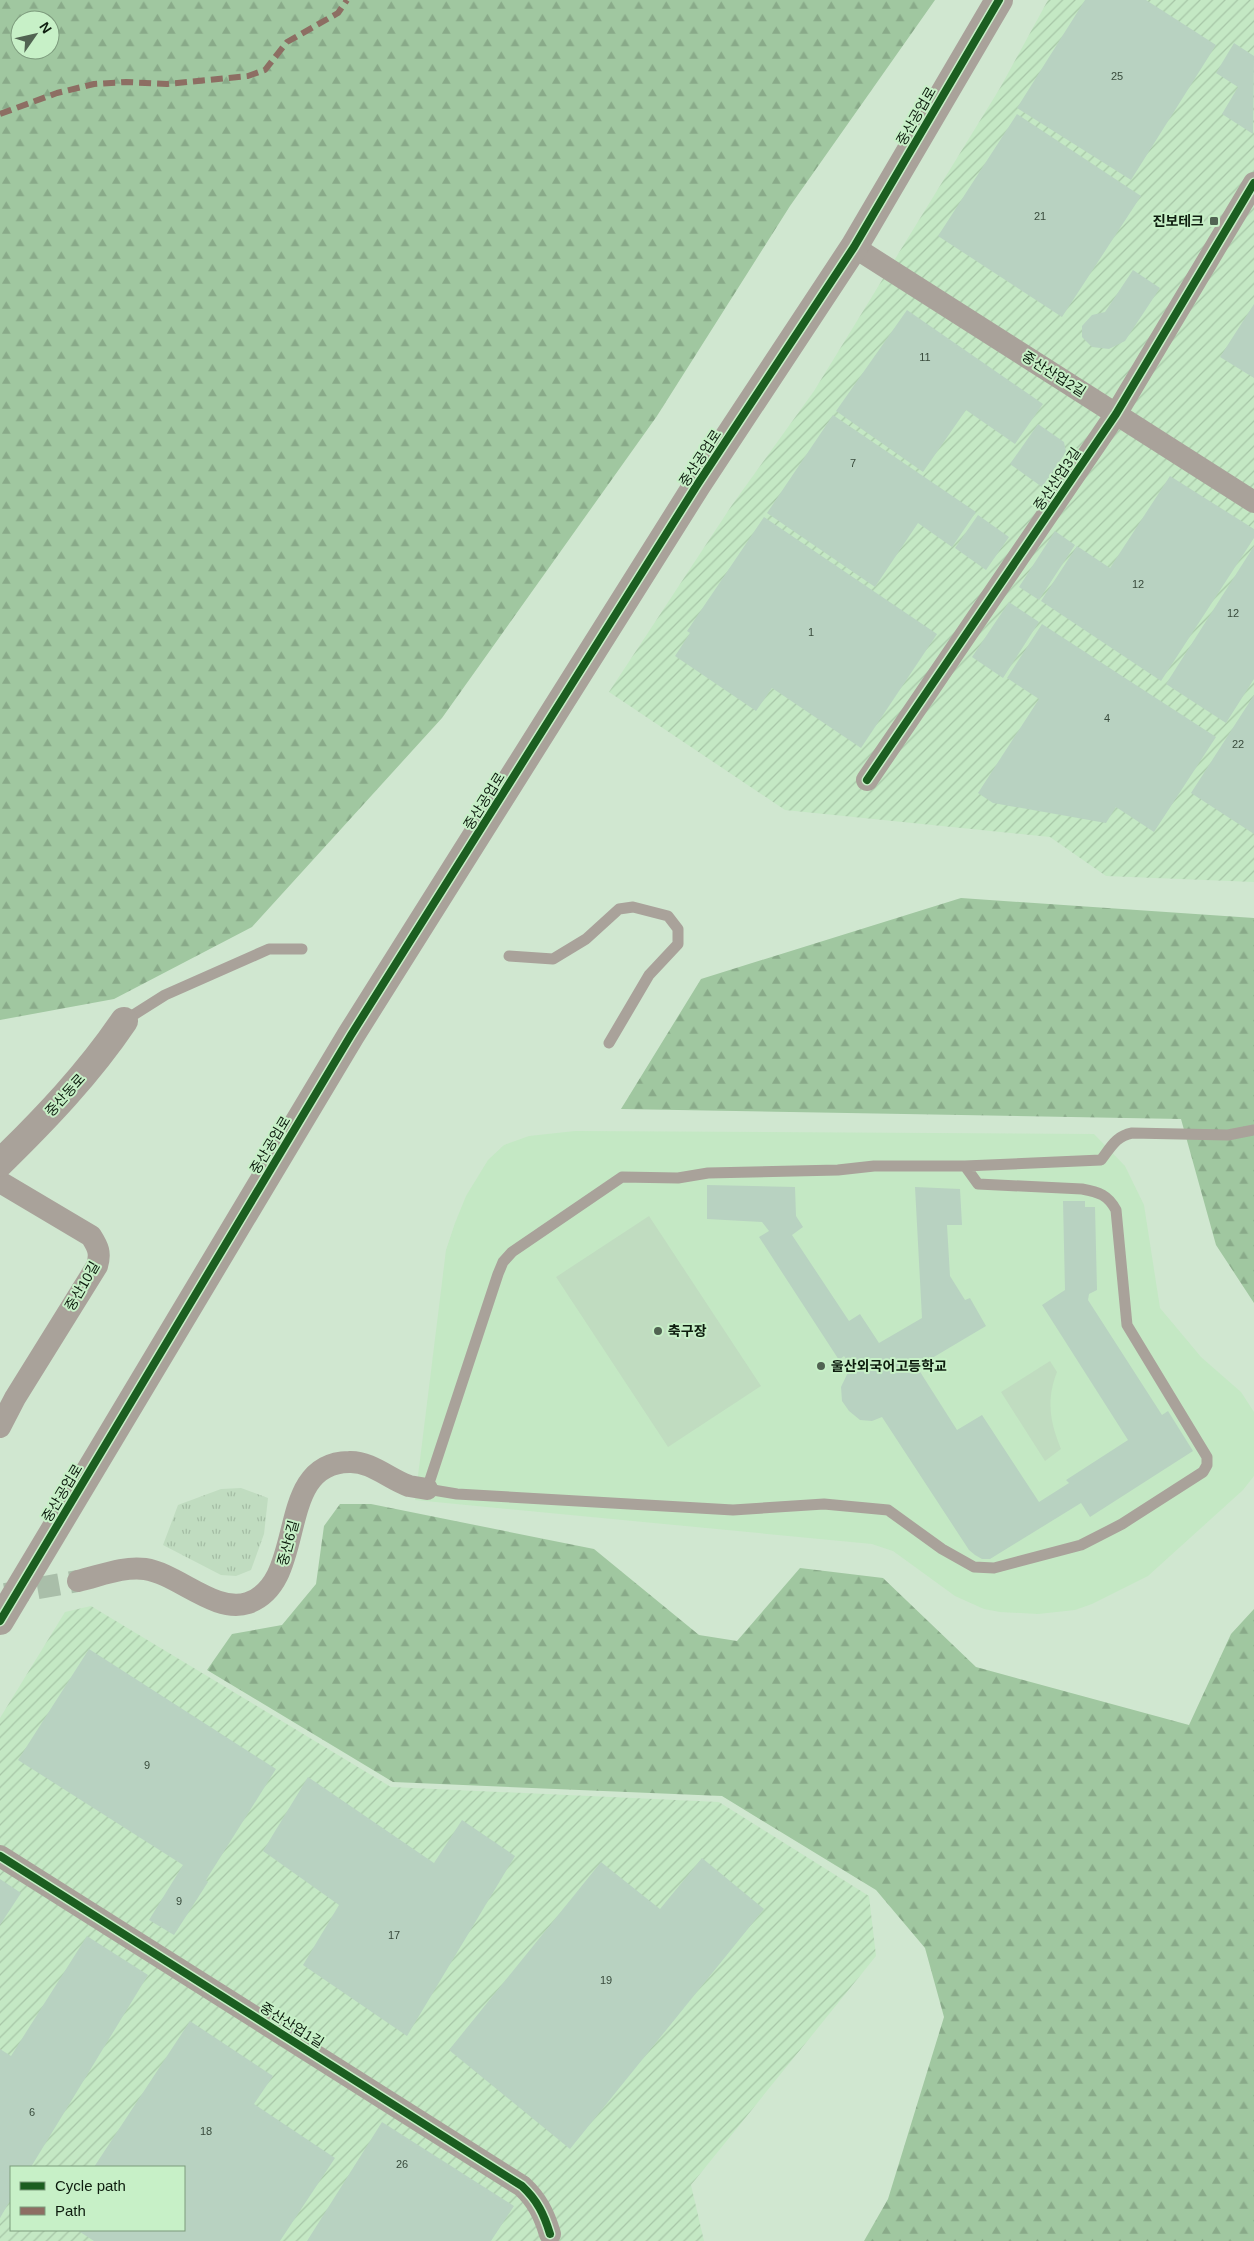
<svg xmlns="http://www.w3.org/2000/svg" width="1254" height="2241" viewBox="0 0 1254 2241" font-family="Arial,'Noto Sans KR',sans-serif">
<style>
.built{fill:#c4e8c4}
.industrial{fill:url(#industrial-furrows);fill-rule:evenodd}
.green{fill:#c0dcc0}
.forest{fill:url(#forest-firs);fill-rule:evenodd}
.park{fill:url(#park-tufts)}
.building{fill:#b8d2c1}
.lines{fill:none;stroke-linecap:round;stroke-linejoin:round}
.minor-tunnel{stroke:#a9bea9;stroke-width:22;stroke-dasharray:22 11;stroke-linecap:butt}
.service{stroke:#a9a29a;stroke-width:11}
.minor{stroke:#a9a29a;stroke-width:22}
.tertiary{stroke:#a9a29a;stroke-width:28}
.quiet{stroke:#8d6e63;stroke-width:6;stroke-dasharray:12 6;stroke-linecap:butt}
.cycleway-casing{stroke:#c7f0c7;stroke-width:11}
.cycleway{stroke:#1b5e20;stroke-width:8}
.poi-dot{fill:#516352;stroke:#c7f0c7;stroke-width:2}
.labels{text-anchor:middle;stroke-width:4;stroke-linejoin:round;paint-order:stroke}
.number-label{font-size:11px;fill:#384a3b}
.street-label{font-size:14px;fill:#0d1c0e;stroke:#c7f0c7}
.poi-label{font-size:14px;font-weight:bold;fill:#0d1c0e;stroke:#c7f0c7;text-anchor:start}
</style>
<defs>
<pattern id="industrial-furrows" width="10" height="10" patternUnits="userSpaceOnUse" patternTransform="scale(1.25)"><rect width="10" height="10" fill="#c4e8c4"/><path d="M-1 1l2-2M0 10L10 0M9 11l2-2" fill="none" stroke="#a7c6a7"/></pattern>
<pattern id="forest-firs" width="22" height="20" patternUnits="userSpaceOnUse" patternTransform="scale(1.25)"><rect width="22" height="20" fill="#a0c7a0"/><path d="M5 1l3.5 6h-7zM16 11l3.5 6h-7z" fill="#89aa89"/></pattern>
<pattern id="park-tufts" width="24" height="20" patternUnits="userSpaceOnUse" patternTransform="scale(1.25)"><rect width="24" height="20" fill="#c0dcc0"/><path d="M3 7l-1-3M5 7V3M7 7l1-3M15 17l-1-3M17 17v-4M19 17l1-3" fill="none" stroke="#a4bca4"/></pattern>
</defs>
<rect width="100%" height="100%" fill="#d0e7d0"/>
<path class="built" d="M575,1131L1094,1134L1125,1166L1144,1205L1160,1308L1201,1357L1241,1392L1254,1412V1476L1243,1490L1148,1576L1092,1604L1075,1610L1038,1614L1000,1612L984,1609L955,1596L893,1551L872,1544L415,1500L446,1250L455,1223L466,1196L488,1160L504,1145L529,1136Z"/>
<path class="industrial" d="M1048,0H1254V882L1106,876L1050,837L785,810L609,692L732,505L814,391L1000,88Z
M91,1606L391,1787L719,1802L869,1896L876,1956L691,2185L704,2241H0V1718L65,1612ZM11,2167H184V2230H11Z"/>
<path class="green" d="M649,1216L761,1386L668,1447L556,1277Z
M1050,1361L1057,1372C1046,1400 1050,1422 1061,1449L1045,1461L1001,1392Z"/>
<path class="forest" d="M0,0H935L790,206L657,416L442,718L252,927L114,999L0,1020ZM20,20H50V50H20Z
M961,898L1254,918V1303L1216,1245L1181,1119L621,1109L701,979Z
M340,1504H371L594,1549L699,1635L737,1641L800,1568L883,1578L976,1667L1189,1725L1231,1634L1254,1609V2241H864L888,2199L944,2017L925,1948L876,1890L722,1796L393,1782L207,1670L232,1634L282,1625L316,1584L324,1526Z"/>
<path class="park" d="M241,1488L268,1498L264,1534L251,1570L236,1576L221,1575L163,1545L178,1505L221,1489Z"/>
<path class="building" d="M1085,0H1146L1216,45L1131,180L1017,108Z
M1234,43L1254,56L1253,134L1222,114L1238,87L1216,73Z
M1017,114L1141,196L1062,317L938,236Z
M1133,270L1160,288L1125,341L1109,349L1092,347L1082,337V326L1092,315L1105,312Z
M1254,304V378L1220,357Z
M907,310L1043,404L1015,444L966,410L923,472L836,411Z
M833,415L976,512L952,547L918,523L875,587L767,513Z
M1038,424L1064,442L1066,452L1042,487L1010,464Z
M1170,476L1254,529V538L1161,681L1041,601L1077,546L1110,568Z
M978,515L1009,537L986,570L955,548Z
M764,517L937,634L861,748L772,688L756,711L675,656L690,633L687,631Z
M1055,531L1075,545L1039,600L1019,587Z
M1254,546V679L1226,723L1166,684Z
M1009,602L1039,622L1003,678L972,657Z
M1042,624L1216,737L1154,832L1116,807L1106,823L993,803L978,793L1039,699L1007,678Z
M1254,695V834L1191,793Z
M707,1185L795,1187L796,1216L803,1227L792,1235L849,1321L860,1314L879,1343L922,1318L915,1187L960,1189L962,1225H947L950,1276L965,1300L970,1298L986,1326L917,1367L957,1430L982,1415L1039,1502L1069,1483L1066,1480L1128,1440L1042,1305L1065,1290L1063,1201H1085V1207H1095L1097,1290L1089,1294L1088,1300L1162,1415L1168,1411L1193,1451L1090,1517L1081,1503L990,1559H982L975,1555L969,1550L882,1417L872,1421L860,1420L849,1411L842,1401L841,1387L851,1366L844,1356L839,1360L759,1237L769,1231L762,1222L707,1219Z
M89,1649L276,1769L206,1880L208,1882L174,1935L149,1920L183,1865L18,1760Z
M308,1777L434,1863L462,1820L515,1856L407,2036L303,1965L339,1905L263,1851Z
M702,1858L764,1909L570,2149L449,2050L601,1862L660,1909Z
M0,1879L21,1893L0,1925Z
M87,1936L148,1975L31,2167H11V2199L0,2218V2049L11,2056Z
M190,2021L273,2076L254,2104L335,2158L280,2241H94L77,2230H184V2167H94Z
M382,2122L514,2206L491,2241H307Z"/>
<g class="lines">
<path class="minor-tunnel" d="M5,1594L78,1581"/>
<path class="service" d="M509,956L553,959L586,939L619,909L633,907L668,916L678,929V944L649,975L609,1043
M124,1021L165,995L269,949H302
M874,1166H965L978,1184L1082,1189C1099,1192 1108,1195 1116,1210L1127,1325L1207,1457V1465L1203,1472L1122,1524L1081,1545L994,1568L974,1567L942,1549L888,1510L824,1504L733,1510L457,1494L427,1489L498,1274L503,1262L512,1252L622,1177L678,1178L708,1173L838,1170Z
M965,1166L1101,1160C1111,1147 1116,1136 1132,1133L1228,1135L1254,1130"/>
<path class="minor" d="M854,247L1254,502
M867,780L1116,414L1254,183
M0,1182L91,1236C98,1247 101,1253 97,1266L15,1398L0,1427
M78,1581C100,1576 123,1566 145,1569C178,1574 215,1614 248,1603C309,1582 273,1463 349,1462C371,1461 389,1479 409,1486C415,1487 421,1488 427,1489
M0,1856L522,2186C537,2200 544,2214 550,2234"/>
<path class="tertiary" d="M0,1163C45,1119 89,1073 124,1021
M0,1621L351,1035L697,485L854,247L999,0"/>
<path class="quiet" d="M0,114L57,93L94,84L126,82L167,84L248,76L265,70L287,42L338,13L347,0"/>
<defs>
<path id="cycleway" d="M867,780L1116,414L1254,183
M0,1621L351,1035L697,485L854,247L999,0
M0,1856L522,2186C537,2200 544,2214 550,2234"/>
</defs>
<use href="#cycleway" class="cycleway-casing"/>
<use href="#cycleway" class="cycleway"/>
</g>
<g class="poi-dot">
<rect x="1209" y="216" width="10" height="10" rx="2.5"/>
<circle cx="658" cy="1331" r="5"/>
<circle cx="821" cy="1366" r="5"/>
</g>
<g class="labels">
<g class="number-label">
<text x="1117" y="80">25</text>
<text x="1040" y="220">21</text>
<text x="925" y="361">11</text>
<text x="853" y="467">7</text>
<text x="1138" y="588">12</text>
<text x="1233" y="617">12</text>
<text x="811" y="636">1</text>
<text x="1107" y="722">4</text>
<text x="1238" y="748">22</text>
<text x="147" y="1769">9</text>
<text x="179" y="1905">9</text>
<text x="394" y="1939">17</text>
<text x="606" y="1984">19</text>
<text x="32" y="2116">6</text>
<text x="206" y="2135">18</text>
<text x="402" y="2168">26</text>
</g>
<g class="street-label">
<text transform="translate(916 116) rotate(-60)" y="5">중산공업로</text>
<text transform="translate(1054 374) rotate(32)" y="5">중산산업2길</text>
<text transform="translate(700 458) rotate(-57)" y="5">중산공업로</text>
<text transform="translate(1057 479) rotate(-56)" y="5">중산산업3길</text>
<text transform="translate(484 801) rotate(-58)" y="5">중산공업로</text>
<text transform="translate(65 1095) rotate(-48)" y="5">중산동로</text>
<text transform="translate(270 1145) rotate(-59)" y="5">중산공업로</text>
<text transform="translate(82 1286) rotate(-60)" y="5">중산10길</text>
<text transform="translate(62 1493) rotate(-59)" y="5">중산공업로</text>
<text transform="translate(288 1543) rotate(-75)" y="5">중산6길</text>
<text transform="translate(292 2025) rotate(32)" y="5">중산산업1길</text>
</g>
<g class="poi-label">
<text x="1204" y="226" text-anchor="end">진보테크</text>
<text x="668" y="1336">축구장</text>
<text x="831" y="1371">울산외국어고등학교</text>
</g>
</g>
<rect x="10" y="2166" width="175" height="65" fill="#c7f0c7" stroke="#7d9b7d"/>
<rect x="20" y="2182" width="25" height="8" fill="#1b5e20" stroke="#7d9b7d"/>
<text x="55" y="2191" font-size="15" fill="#0d1c0e">Cycle path</text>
<rect x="20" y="2207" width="25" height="8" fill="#8d6e63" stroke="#7d9b7d"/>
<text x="55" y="2216" font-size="15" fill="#0d1c0e">Path</text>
<g transform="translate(35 35) rotate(56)"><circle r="24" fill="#c7f0c7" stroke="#7d9b7d"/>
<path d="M0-4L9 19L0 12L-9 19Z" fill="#516352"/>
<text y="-8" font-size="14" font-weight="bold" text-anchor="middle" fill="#0d1c0e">N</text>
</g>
</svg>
